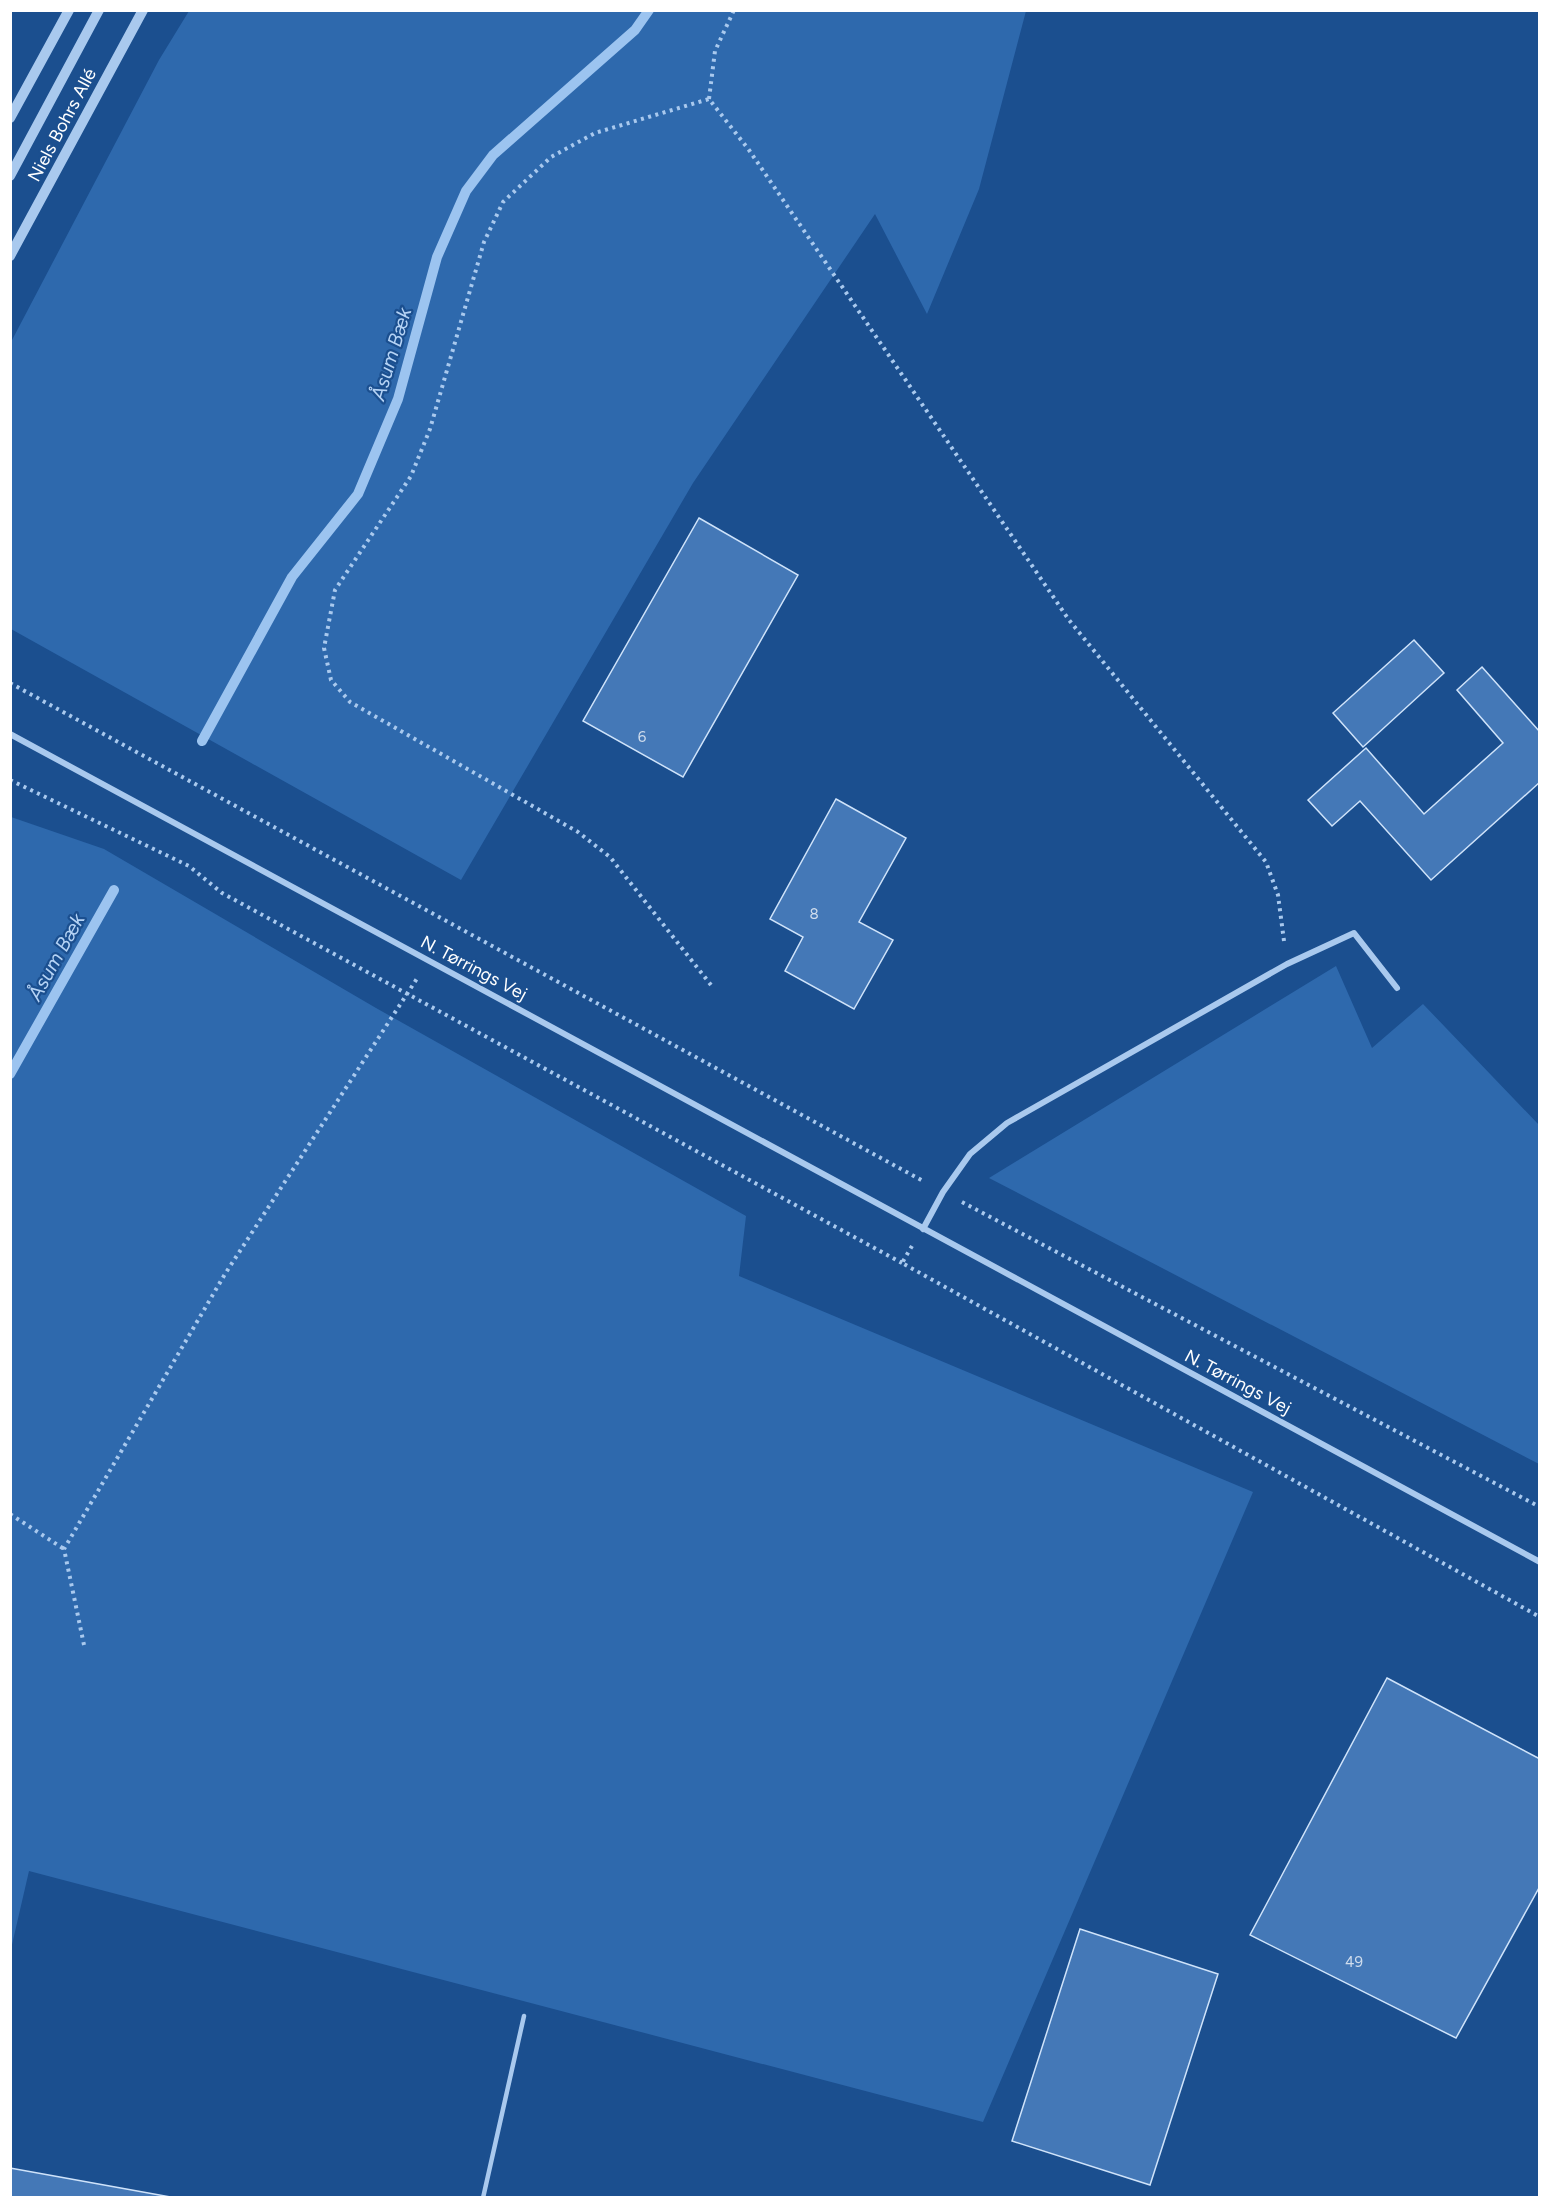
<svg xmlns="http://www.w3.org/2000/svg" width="1550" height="2208" viewBox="0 0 1550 2208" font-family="Figtree,sans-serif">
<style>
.green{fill:#2e69ad}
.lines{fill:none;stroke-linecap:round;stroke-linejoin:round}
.stream{stroke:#9cc4f0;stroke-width:10}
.building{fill:#4478b7;stroke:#cfe3fa;stroke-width:1.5}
.path{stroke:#a9c9ee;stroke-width:4;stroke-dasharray:3 4.5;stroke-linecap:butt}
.service{stroke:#a9c9ee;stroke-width:4.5}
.minor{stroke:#a9c9ee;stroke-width:6}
.tertiary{stroke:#a9c9ee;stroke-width:10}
.labels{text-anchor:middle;stroke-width:4.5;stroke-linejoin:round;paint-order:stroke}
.number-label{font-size:15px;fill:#d0dded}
.street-label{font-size:18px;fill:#fff;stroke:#1b4f8f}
.water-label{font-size:20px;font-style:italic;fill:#b5d3f5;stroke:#1b4f8f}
</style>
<rect width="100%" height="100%" fill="#1b4f8f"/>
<path class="green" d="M189,11H1026L979,189L927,314L875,214L693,483L461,880L11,629V342L159,60Z
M11,817L104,849L376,1008L746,1216L739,1276L1253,1492L983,2122L29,1871L11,1949Z
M1336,966L1372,1048L1423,1004L1539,1125V1464L989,1178Z"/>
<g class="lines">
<path class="stream" d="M202,741L292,577L358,494L398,399L437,257L466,191L493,155L635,30L649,10
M10,1074L114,890"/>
</g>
<path class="building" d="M699,518L798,575L683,777L583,721Z
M1414,640L1444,673L1363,747L1333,713Z
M1482,667L1540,732V782L1431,880L1360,801L1332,826L1308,800L1366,748L1424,814L1503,743L1457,690Z
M836,799L906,838L859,922L893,940L854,1009L785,971L803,937L770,919Z
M1387,1678L1540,1759V1886L1456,2038L1250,1935Z
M1080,1929L1218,1974L1150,2185L1012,2141Z
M10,2168L176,2198H10Z"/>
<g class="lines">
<path class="path" d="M709,99L715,51L734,10
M10,683L923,1181
M10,780L189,866L222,893L902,1263
M711,985L610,857L578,832L350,702L331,680L324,648L335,590L411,476L430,429L484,242L503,202L551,157L595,133L709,99L749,150L1069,620L1266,862L1278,895L1284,941
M962,1202L1540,1507
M912,1246L902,1263L1540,1617
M10,1514L64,1549
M84,1645L64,1549L225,1274L418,977"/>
<path class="service" d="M483,2198L524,2016"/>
<path class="minor" d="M10,734L1540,1562
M923,1229L943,1192L970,1154L1007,1123L1287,964L1354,933L1397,988"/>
<path class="tertiary" d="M10,118L69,10
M10,176L99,10
M10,256L143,10"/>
</g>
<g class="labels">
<g class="number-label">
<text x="642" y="742">6</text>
<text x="814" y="919">8</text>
<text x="1354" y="1967">49</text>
</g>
<g class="street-label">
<text transform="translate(62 125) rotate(-62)" y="6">Niels Bohrs Allé</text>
<text transform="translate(474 968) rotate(28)" y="6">N. Tørrings Vej</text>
<text transform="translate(1238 1382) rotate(28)" y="6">N. Tørrings Vej</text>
</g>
<g class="water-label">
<text transform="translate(391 354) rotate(-73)" y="7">Åsum Bæk</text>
<text transform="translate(56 957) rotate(-61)" y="7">Åsum Bæk</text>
</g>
</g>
<rect width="1550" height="2208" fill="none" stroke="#ffffff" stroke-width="24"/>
</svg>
